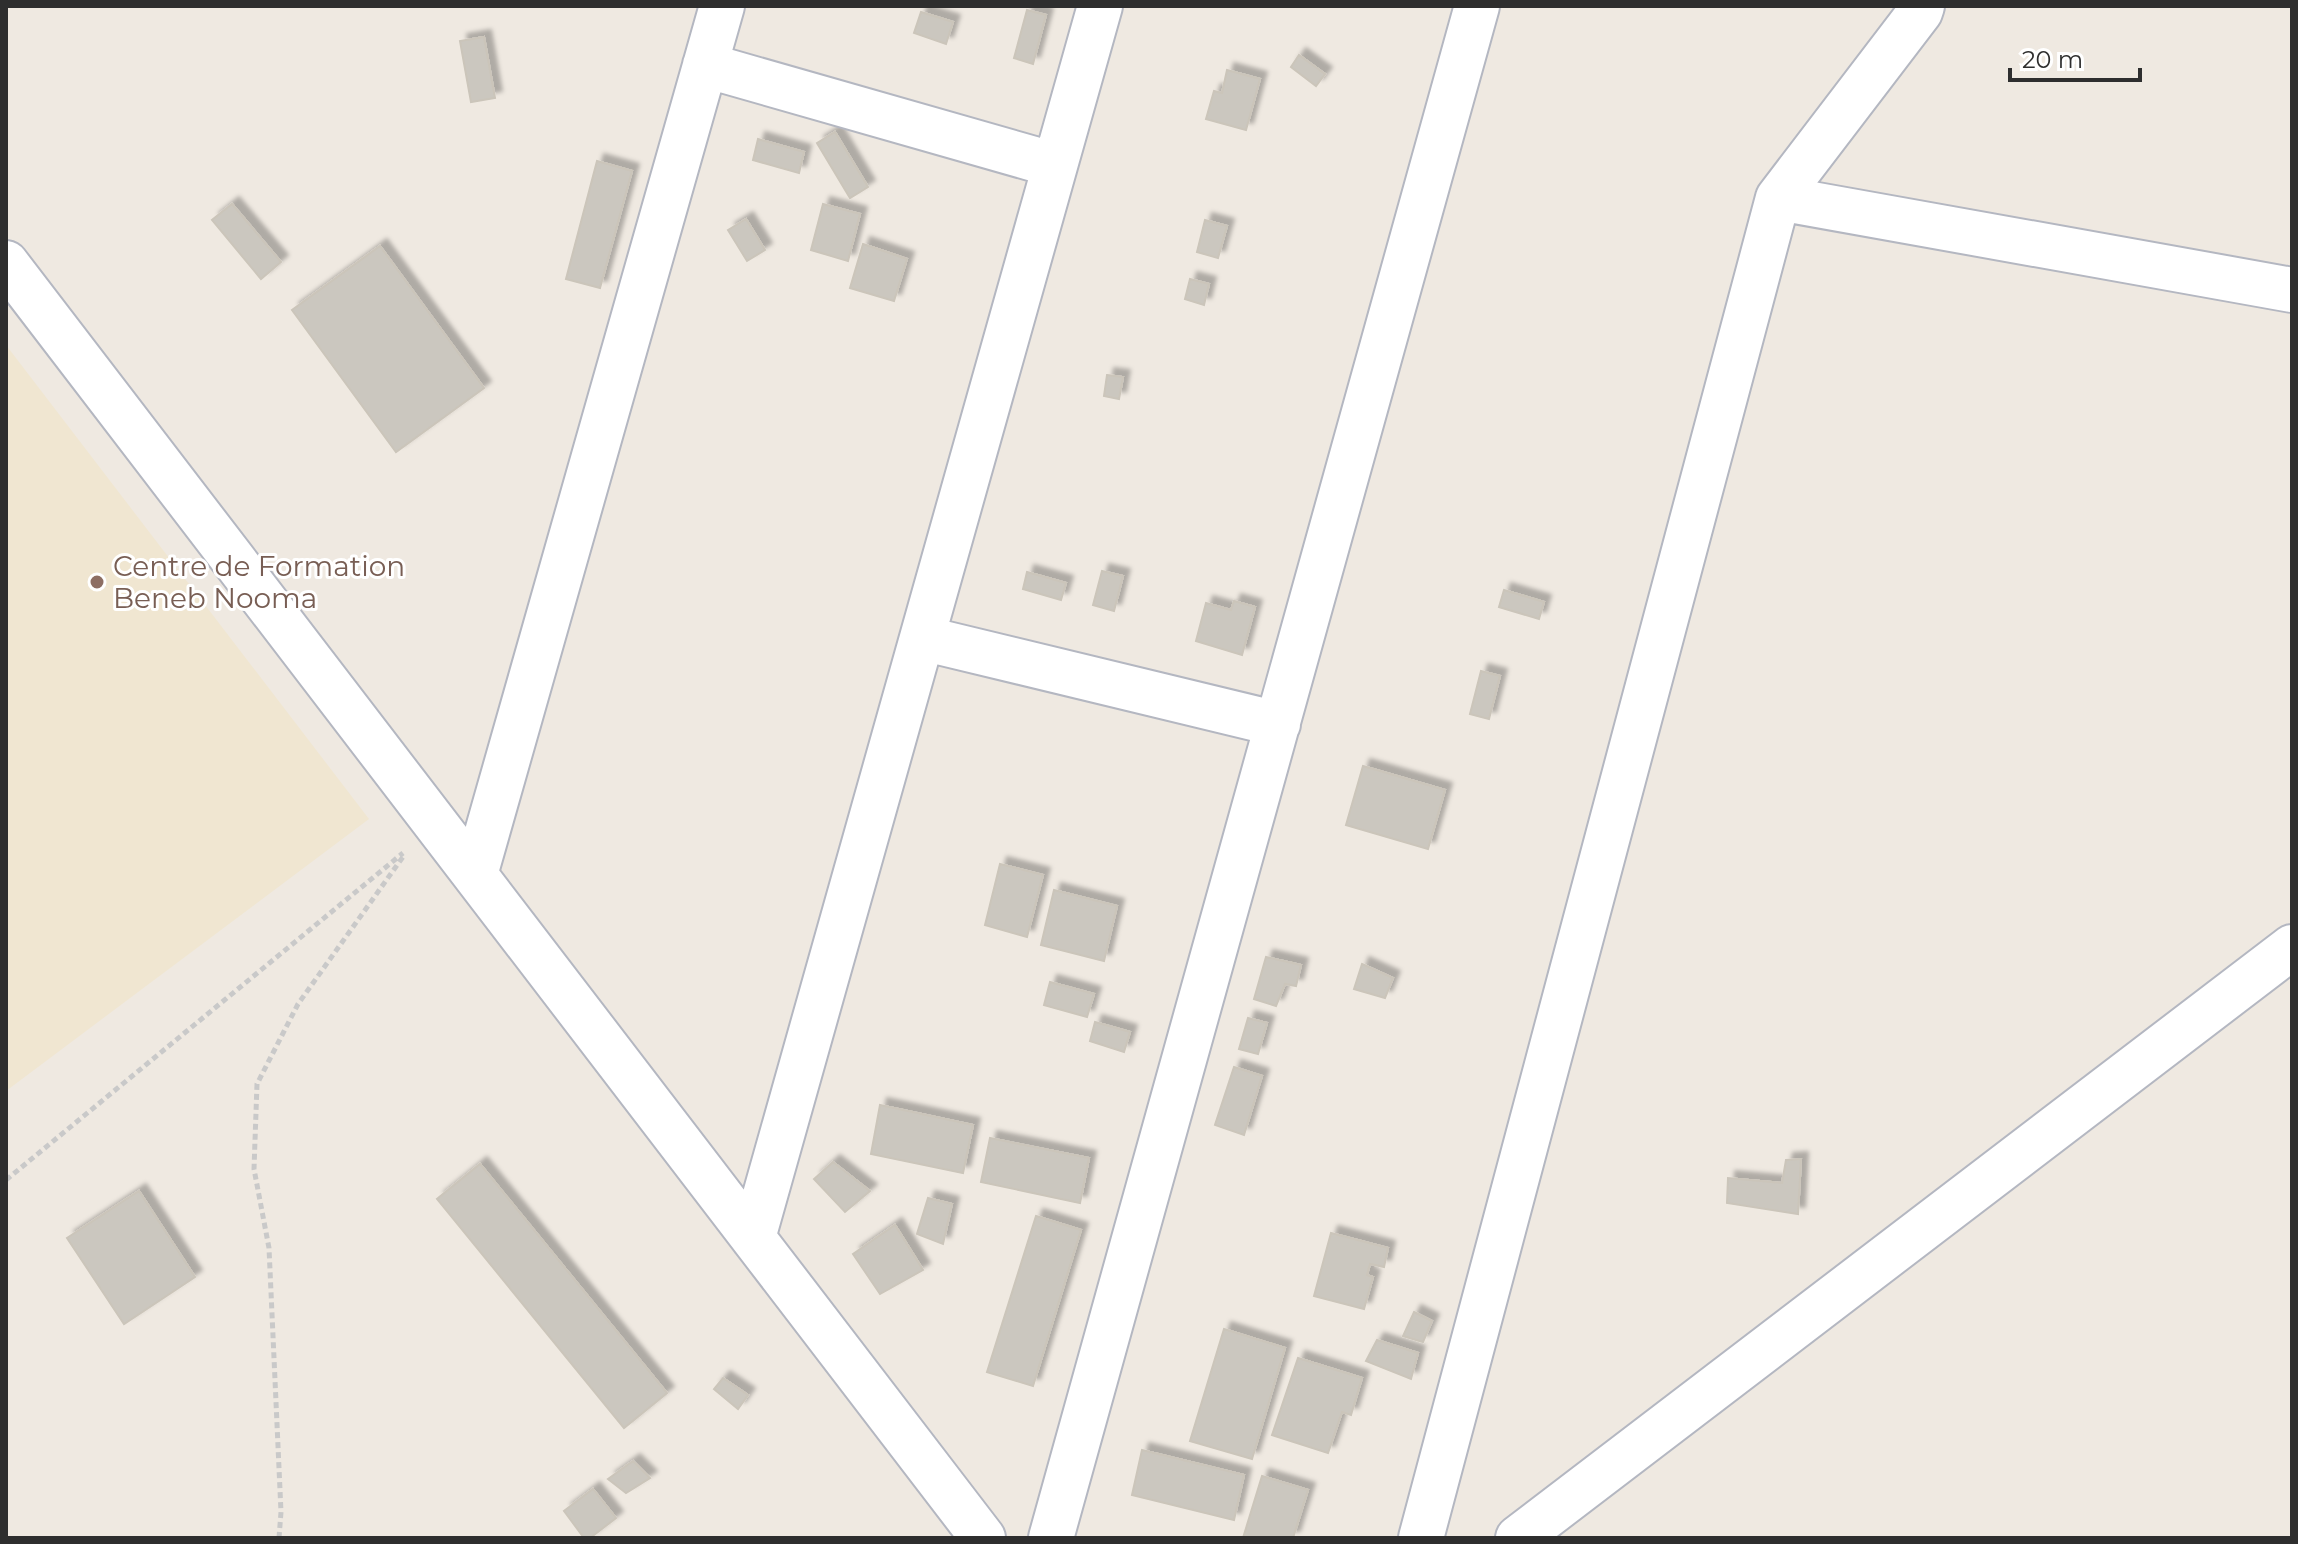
<svg xmlns="http://www.w3.org/2000/svg" width="2298" height="1544" viewBox="0 0 2298 1544" font-family="Montserrat,sans-serif">
<style>
.education{fill:#f0e6d1}
.building{fill:#cbc7bf;stroke:#cbc5ba;stroke-width:2;filter:url(#shadow)}
.lines{fill:none;stroke-linecap:round;stroke-linejoin:round}
.minor-casing{stroke:#b4b7c1;stroke-width:48}
.path{stroke:#c9c9c9;stroke-width:5;stroke-dasharray:6 4;stroke-linecap:butt}
.minor{stroke:#fff;stroke-width:44}
.education-dot{fill:#8d6e63;stroke:#fff;stroke-width:3}
.labels{text-anchor:middle;stroke-width:6;stroke-linejoin:round;paint-order:stroke}
.education-label{font-size:28px;fill:#785e54;stroke:#fff;text-anchor:start}
</style>
<defs>
<filter id="shadow"><feDropShadow dx="7" dy="-7" stdDeviation="2" flood-color="#0004"/></filter>
</defs>
<rect width="100%" height="100%" fill="#efe9e1"/>
<path class="education" d="M6,345L369,819L6,1091Z"/>
<path class="building" d="M1027,10L1046,15L1033,64L1014,58Z
M921,12L953,22L946,44L914,33Z
M484,37L495,98L471,102L460,41Z
M1299,55L1325,74L1316,86L1291,67Z
M1227,70L1260,79L1246,130L1206,119L1214,91L1222,93Z
M835,132L868,187L850,198L817,143Z
M758,139L804,152L799,173L753,160Z
M597,161L632,171L600,288L566,279Z
M232,204L281,262L261,279L212,220Z
M823,204L860,214L848,261L811,250Z
M746,219L765,250L747,261L728,230Z
M1205,220L1227,226L1218,258L1197,252Z
M863,244L907,259L894,301L850,288Z
M380,246L484,388L396,452L292,310Z
M1190,279L1209,284L1204,305L1185,299Z
M1107,375L1123,377L1119,399L1104,396Z
M1102,571L1123,576L1114,611L1093,605Z
M1027,572L1066,583L1061,600L1023,589Z
M1504,590L1544,602L1539,619L1499,607Z
M1234,601L1255,607L1242,655L1196,641L1206,603L1231,610Z
M1481,671L1500,676L1489,719L1470,714Z
M1363,766L1445,790L1428,849L1346,825Z
M1000,864L1043,875L1027,937L985,925Z
M1054,890L1117,906L1104,961L1041,945Z
M1266,957L1301,965L1296,986L1285,984L1276,1006L1254,999Z
M1362,964L1393,978L1385,998L1354,989Z
M1050,982L1094,994L1087,1017L1044,1005Z
M1248,1018L1267,1023L1258,1054L1239,1049Z
M1095,1022L1130,1032L1124,1052L1090,1041Z
M1234,1067L1262,1076L1244,1135L1215,1125Z
M880,1105L973,1125L963,1173L871,1154Z
M990,1138L1089,1158L1080,1203L981,1182Z
M1801,1159L1798,1214L1727,1203L1728,1178L1782,1183L1786,1160Z
M833,1162L870,1191L845,1212L814,1179Z
M480,1164L667,1393L624,1428L437,1199Z
M139,1191L195,1277L124,1324L67,1238Z
M928,1198L952,1204L943,1244L917,1234Z
M1036,1216L1081,1230L1033,1386L987,1372Z
M895,1225L923,1270L880,1294L853,1254Z
M1331,1233L1388,1248L1384,1267L1370,1264L1367,1275L1373,1277L1364,1309L1314,1296Z
M1414,1312L1432,1321L1423,1342L1403,1336Z
M1224,1329L1285,1348L1252,1459L1190,1441Z
M1377,1340L1418,1353L1411,1379L1366,1361Z
M1298,1358L1362,1378L1351,1415L1342,1412L1328,1453L1272,1435Z
M723,1378L748,1395L738,1409L714,1389Z
M1142,1450L1244,1475L1234,1520L1132,1495Z
M633,1461L650,1478L626,1493L608,1479Z
M1262,1476L1308,1490L1293,1538H1243Z
M593,1489L616,1518L590,1538H584L564,1511Z"/>
<g class="lines">
<defs>
<path id="minor" d="M705,65L1055,165
M1778,198L2292,290
M6,263L983,1538
M922,638L1278,724
M475,875L722,6
M753,1238L1100,6
M1051,1538L1477,6
M1421,1538L1778,198L1920,12L1922,6
M1518,1538L2292,947"/>
</defs>
<use href="#minor" class="minor-casing"/>
<path class="path" d="M6,1180L403,853
M279,1538L281,1512L269,1248L254,1169L257,1084L298,1004L405,854"/>
<use href="#minor" class="minor"/>
</g>
<circle class="education-dot" cx="97" cy="582" r="8"/>
<g class="labels">
<g class="education-label">
<text x="113" y="576">Centre de Formation<tspan x="113" dy="32">Beneb Nooma</tspan></text>
</g>
</g>
<rect width="2298" height="1544" fill="none" stroke="#2e2e2e" stroke-width="16"/>
<path d="M2010 68v12h130v-12" fill="none" stroke="#2e2e2e" stroke-width="4"/>
<text x="2022" y="68" font-size="24" fill="#2e2e2e" stroke="#ffffff" stroke-width="6" paint-order="stroke">20 m</text>
</svg>
